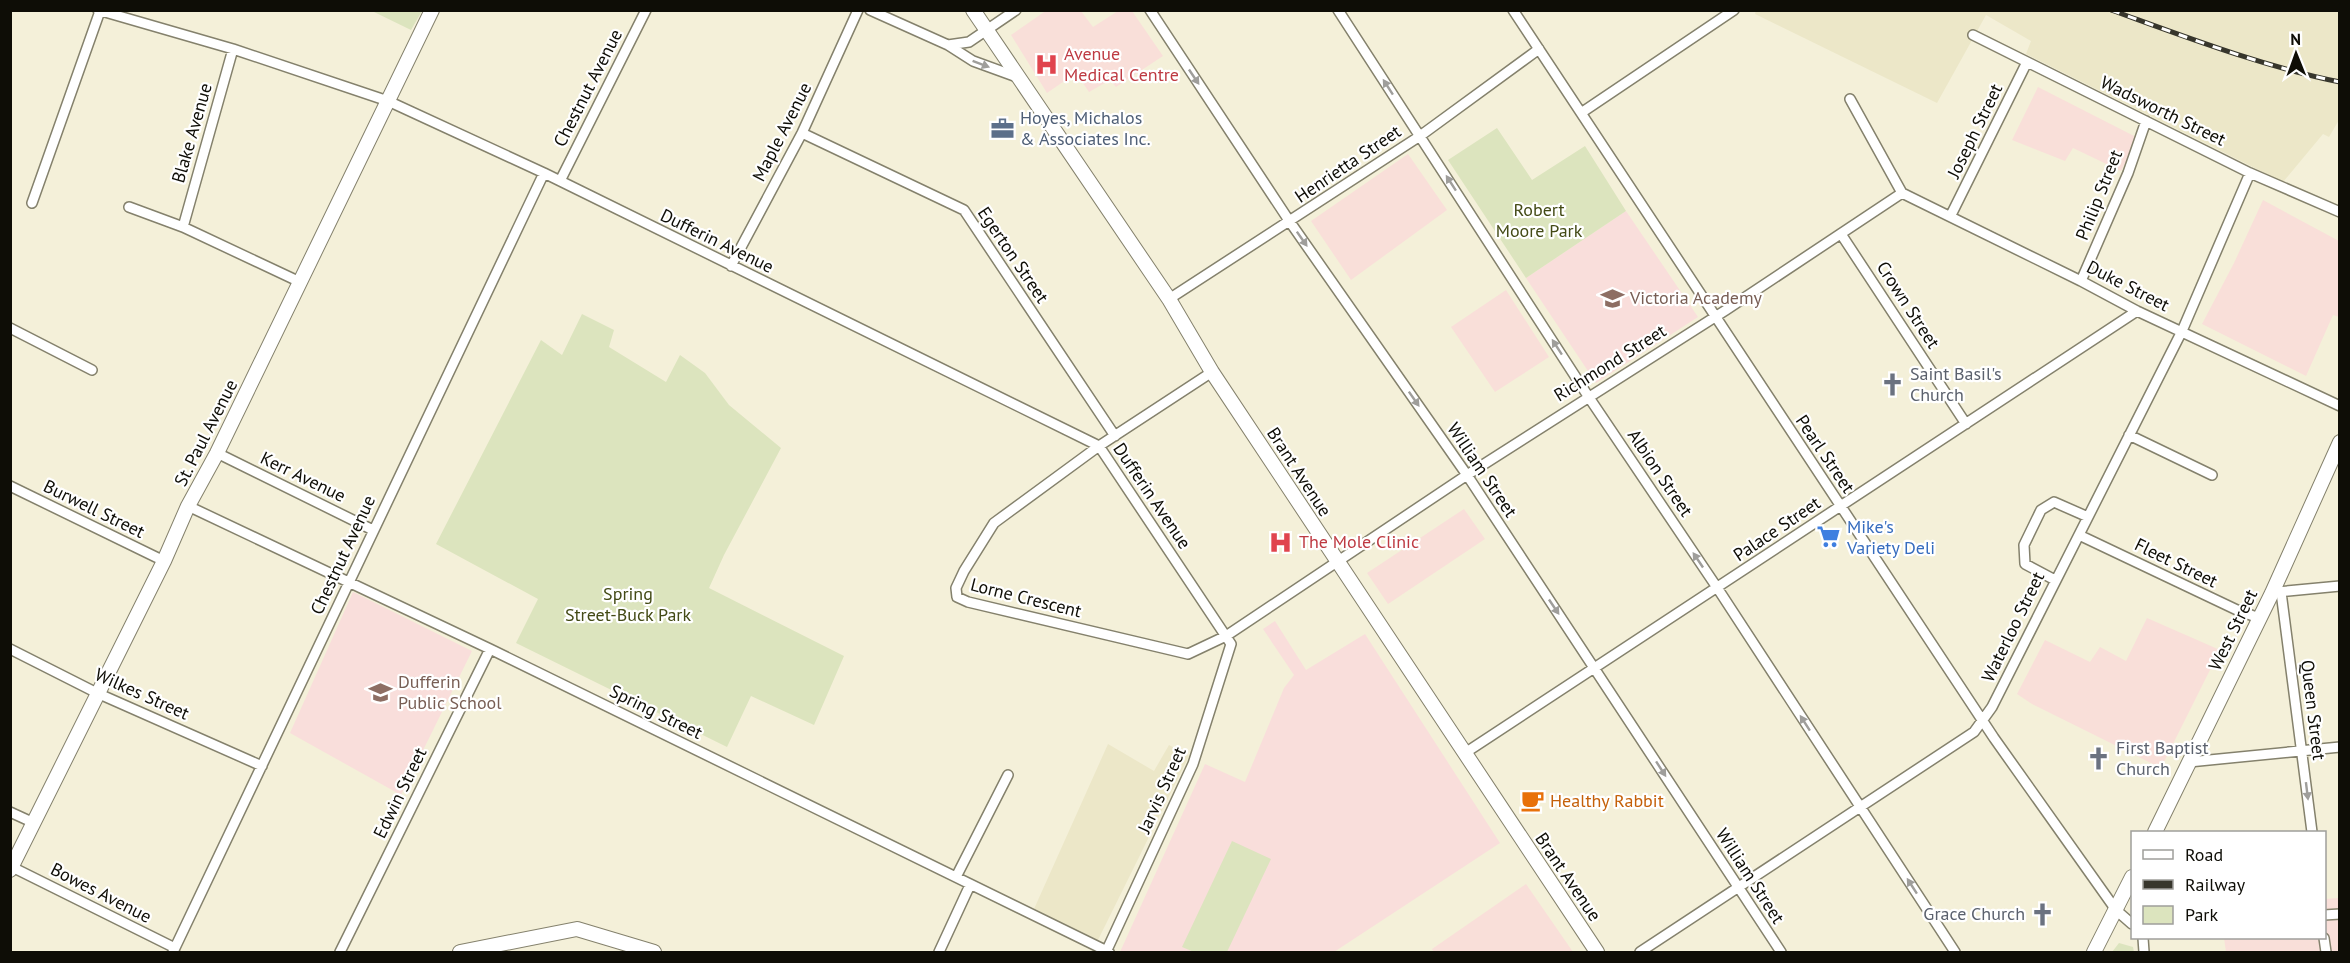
<svg xmlns="http://www.w3.org/2000/svg" width="2350" height="963" viewBox="0 0 2350 963" font-family="'PT Sans',sans-serif">
<style>
.commercial{fill:#f9dfd9}
.built{fill:#ece7c8}
.education{fill:#f9dedb}
.green{fill:#dce4be}
.lines{fill:none;stroke-linecap:round;stroke-linejoin:round}
.street-casing{stroke:#84816c;stroke-width:12}
.secondary-casing{stroke:#84816c;stroke-width:16}
.street{stroke:#fff;stroke-width:9}
.secondary{stroke:#fff;stroke-width:14}
.rail-casing{stroke:#37362c;stroke-width:5}
.rail{stroke:#fff;stroke-width:3;stroke-dasharray:9;stroke-linecap:butt}
.oneway{fill:#9f9e9b}
.labels{text-anchor:middle;stroke-width:4.5;stroke-linejoin:round;paint-order:stroke}
.health-label{font-size:18px;fill:#be3a42;stroke:#fff;text-anchor:start}
.street-label{font-size:18px;fill:#0e0d06;stroke:#fff}
.service-label{font-size:18px;fill:#4e5e75;stroke:#fff;text-anchor:start}
.park-label{font-size:18px;fill:#434a15;stroke:#fff}
.education-label{font-size:18px;fill:#785e54;stroke:#fff;text-anchor:start}
.worship-label{font-size:18px;fill:#5b616d;stroke:#fff;text-anchor:start}
.shop-label{font-size:18px;fill:#366cbe;stroke:#fff;text-anchor:start}
.food-label{font-size:18px;fill:#c56008;stroke:#fff;text-anchor:start}
</style>
<rect width="100%" height="100%" fill="#f4f0d9"/>
<path class="commercial" d="M1047,10L1081,11L1093,27L1118,11H1132L1163,56L1116,87L1110,80L1089,92L1076,73L1047,93L1011,35Z
M2038,87L2138,138L2121,171L2073,148L2065,161L2012,140Z
M1408,154L1447,210L1351,280L1311,221Z
M2263,200L2339,241V317L2333,315L2306,376L2202,324L2234,263Z
M1506,290L1549,357L1495,392L1451,327Z
M1464,509L1485,539L1388,604L1367,573Z
M2147,618L2220,650L2161,768L2032,704L2017,694L2045,640L2090,662L2100,647L2126,661Z
M1526,884L1573,952H1434L1432,949Z
M2339,898V952H2226L2224,938H2324L2325,899Z"/>
<path class="built" d="M1756,10L2339,11V120L2329,137L2323,134L2283,182L2026,54L2031,41L1986,15L1937,103L1755,14Z
M1108,744L1154,771L1169,745L1189,756L1098,940L1034,909Z"/>
<path class="education" d="M1626,211L1698,317L1596,383L1526,278Z
M353,592L472,651L401,795L290,733Z
M1275,621L1306,670L1365,634L1500,843L1334,952H1120L1205,764L1245,782L1284,688L1294,675L1263,629Z"/>
<path class="green" d="M372,11L422,10V11L411,30Z
M1497,128L1532,180L1585,146L1626,211L1526,278L1448,160Z
M582,314L614,330L609,347L666,382L680,355L705,373L729,405L781,448L724,555L709,588L844,656L814,725L751,696L727,747L516,643L538,599L436,544L541,340L562,355Z
M1232,841L1271,859L1227,952H1194L1182,947Z
M2119,943L2133,947L2134,952H2112Z"/>
<g class="lines">
<defs>
<path id="street" d="M98,10L233,49L388,101L544,173L1099,446L1231,644L1193,764L1106,952
M870,10L948,45L973,61L1017,77
M1150,10L1290,222L1467,475L1781,952
M1338,10L1588,396L1718,589L1955,952
M1513,10L1994,738L2116,910L2132,924
M1973,35L2250,173L2340,212
M948,45L969,42L1016,10
M1850,99L1902,193
M1581,113L1734,10
M802,133L964,210L1115,436
M560,181L646,10
M1902,193L2081,281L2137,311L2340,406
M32,203L100,11
M129,207L183,227L300,282
M1951,215L2027,62
M183,227L233,49
M1841,234L1966,424
M731,266L802,133L858,10
M2081,281L2128,173L2146,121
M1169,299L1420,136L1539,49
M10,328L92,370
M1212,372L1099,446L994,523L964,571L956,588L957,597L968,602L1188,654L1226,636L1467,475L1726,310L1902,193
M2129,435L2212,475
M217,453L373,530
M10,486L164,561
M188,506L490,649L1109,952
M2079,535L2237,610L2259,618
M2055,580L2025,564L2024,545L2041,510L2054,502L2088,517
M2277,592L2340,586
M2281,592L2312,832
M10,649L97,693L262,766
M1465,753C1689,607 1913,459 2137,311
M2189,762L2340,747
M10,812L34,823
M12,867L175,948
M956,877L1008,775
M2324,915L2340,914
M2143,938L2144,952
M2324,938L2326,952
M173,952L544,173
M340,952L490,649
M939,952L970,885
M1640,952L1974,732L1992,707L2182,331L2250,173"/>
<path id="secondary" d="M973,10L1169,299L1212,372L1597,952
M2155,832L2272,593L2340,442
M10,870L164,561L188,506L217,453L432,10
M460,952L577,929L654,952
M2094,952L2132,877"/>
</defs>
<use href="#street" class="street-casing"/>
<use href="#secondary" class="secondary-casing"/>
<use href="#street" class="street"/>
<use href="#secondary" class="secondary"/>
<defs>
<path id="rail" d="M2111,10C2186,37 2261,66 2340,82"/>
</defs>
<use href="#rail" class="rail-casing"/>
<use href="#rail" class="rail"/>
</g>
<defs><path id="oneway-solid" d="M-6-.8H1V-3.2L6.5 0L1 3.2V.8H-6Z" transform="scale(1.5)"/></defs>
<g class="oneway">
<use href="#oneway-solid" transform="translate(981 64) rotate(21)"/>
<use href="#oneway-solid" transform="translate(1194 77) rotate(56)"/>
<use href="#oneway-solid" transform="translate(1388 87) rotate(-123)"/>
<use href="#oneway-solid" transform="translate(1451 183) rotate(-123)"/>
<use href="#oneway-solid" transform="translate(1302 239) rotate(55)"/>
<use href="#oneway-solid" transform="translate(1557 347) rotate(-123)"/>
<use href="#oneway-solid" transform="translate(1414 399) rotate(55)"/>
<use href="#oneway-solid" transform="translate(1698 560) rotate(-124)"/>
<use href="#oneway-solid" transform="translate(1554 607) rotate(56)"/>
<use href="#oneway-solid" transform="translate(1805 723) rotate(-123)"/>
<use href="#oneway-solid" transform="translate(1661 769) rotate(57)"/>
<use href="#oneway-solid" transform="translate(2307 791) rotate(83)"/>
<use href="#oneway-solid" transform="translate(1912 886) rotate(-123)"/>
</g>
<defs>
<symbol id="hospital-bare" viewBox="-9 -9 18 18"><path d="M-5-5h3v3.5h4V-5h3V5h-3V1.5h-4V5h-3Z" fill="#e0444e" stroke="#fff" stroke-width="2.5" paint-order="stroke"/></symbol>
<symbol id="office-bare" viewBox="-9 -9 18 18"><path d="M-6-3h4V-5.5h4V-3h4V5H-6ZM-1-4.5V-3h2v-1.5ZM-6 0V1H6V0Z" fill="#5c6f8a" stroke="#fff" stroke-width="2.5" paint-order="stroke"/></symbol>
<symbol id="school-bare" viewBox="-9 -9 18 18"><path d="M0-5L7-2L0 1L-7-2ZM-4 1L0 2.5L4 1V4Q0 6-4 4Z" fill="#8d6e63" stroke="#fff" stroke-width="2.5" paint-order="stroke"/></symbol>
<symbol id="church-bare" viewBox="-9 -9 18 18"><path d="M-1.2-6h2.4v3.5h3.3v2.4h-3.3V6h-2.4V-.1h-3.3v-2.4h3.3Z" fill="#6b7280" stroke="#fff" stroke-width="2.5" paint-order="stroke"/></symbol>
<symbol id="supermarket-bare" viewBox="-9 -9 18 18"><path d="M-6-5.5h2.5l.6 2H6L4.5 2H-2.5L-4.4-4H-6ZM-1.5 3.2a1.3 1.3 0 1 0 .1 0ZM3 3.2a1.3 1.3 0 1 0 .1 0Z" fill="#3f7fe0" stroke="#fff" stroke-width="2.5" paint-order="stroke"/></symbol>
<symbol id="cafe-bare" viewBox="-9 -9 18 18"><path d="M-5.5-4.5H6V0H3Q3 3.5 0 3.5H-2.5Q-5.5 3.5-5.5 0ZM3-3.2v2h1.7v-2ZM-6 4.5H4V6H-6Z" fill="#e8710a" stroke="#fff" stroke-width="2.5" paint-order="stroke"/></symbol>
</defs>
<g fill-rule="evenodd">
<use href="#hospital-bare" x="1030" y="48" width="33" height="33"/>
<use href="#office-bare" x="986" y="112" width="33" height="33"/>
<use href="#school-bare" x="1596" y="282" width="33" height="33"/>
<use href="#church-bare" x="1876" y="368" width="33" height="33"/>
<use href="#supermarket-bare" x="1812" y="520" width="33" height="33"/>
<use href="#hospital-bare" x="1264" y="526" width="33" height="33"/>
<use href="#school-bare" x="364" y="676" width="33" height="33"/>
<use href="#church-bare" x="2082" y="742" width="33" height="33"/>
<use href="#cafe-bare" x="1516" y="784" width="33" height="33"/>
<use href="#church-bare" x="2026" y="898" width="33" height="33"/>
</g>
<g class="labels">
<g class="health-label">
<text x="1064" y="60">Avenue<tspan x="1064" dy="21">Medical Centre</tspan></text>
<text x="1299" y="548">The Mole Clinic</text>
</g>
<g class="street-label">
<text transform="translate(588 88) rotate(-63)" y="6">Chestnut Avenue</text>
<text transform="translate(2163 111) rotate(26)" y="6">Wadsworth Street</text>
<text transform="translate(1975 131) rotate(-64)" y="6">Joseph Street</text>
<text transform="translate(782 132) rotate(-63)" y="6">Maple Avenue</text>
<text transform="translate(192 133) rotate(-74)" y="6">Blake Avenue</text>
<text transform="translate(1348 164) rotate(-34)" y="6">Henrietta Street</text>
<text transform="translate(2099 195) rotate(-68)" y="6">Philip Street</text>
<text transform="translate(717 241) rotate(26)" y="6">Dufferin Avenue</text>
<text transform="translate(1013 255) rotate(56)" y="6">Egerton Street</text>
<text transform="translate(2128 286) rotate(27)" y="6">Duke Street</text>
<text transform="translate(1908 305) rotate(57)" y="6">Crown Street</text>
<text transform="translate(1610 363) rotate(-32)" y="6">Richmond Street</text>
<text transform="translate(206 433) rotate(-63)" y="6">St. Paul Avenue</text>
<text transform="translate(1825 454) rotate(56)" y="6">Pearl Street</text>
<text transform="translate(1482 470) rotate(56)" y="6">William Street</text>
<text transform="translate(1299 472) rotate(57)" y="6">Brant Avenue</text>
<text transform="translate(1660 473) rotate(56)" y="6">Albion Street</text>
<text transform="translate(303 477) rotate(26)" y="6">Kerr Avenue</text>
<text transform="translate(1152 496) rotate(56)" y="6">Dufferin Avenue</text>
<text transform="translate(94 509) rotate(26)" y="6">Burwell Street</text>
<text transform="translate(1777 529) rotate(-34)" y="6">Palace Street</text>
<text transform="translate(343 555) rotate(-65)" y="6">Chestnut Avenue</text>
<text transform="translate(2176 563) rotate(26)" y="6">Fleet Street</text>
<text transform="translate(1026 598) rotate(14)" y="6">Lorne Crescent</text>
<text transform="translate(2013 627) rotate(-64)" y="6">Waterloo Street</text>
<text transform="translate(2233 630) rotate(-64)" y="6">West Street</text>
<text transform="translate(142 694) rotate(24)" y="6">Wilkes Street</text>
<text transform="translate(2313 710) rotate(83)" y="6">Queen Street</text>
<text transform="translate(656 712) rotate(26)" y="6">Spring Street</text>
<text transform="translate(1162 790) rotate(-66)" y="6">Jarvis Street</text>
<text transform="translate(400 793) rotate(-64)" y="6">Edwin Street</text>
<text transform="translate(1750 876) rotate(57)" y="6">William Street</text>
<text transform="translate(1568 877) rotate(56)" y="6">Brant Avenue</text>
<text transform="translate(101 893) rotate(27)" y="6">Bowes Avenue</text>
</g>
<g class="service-label">
<text x="1020" y="124">Hoyes, Michalos<tspan x="1020" dy="21">&amp; Associates Inc.</tspan></text>
</g>
<g class="park-label">
<text x="1539" y="216">Robert<tspan x="1539" dy="21">Moore Park</tspan></text>
<text x="628" y="600">Spring<tspan x="628" dy="21">Street-Buck Park</tspan></text>
</g>
<g class="education-label">
<text x="1630" y="304">Victoria Academy</text>
<text x="398" y="688">Dufferin<tspan x="398" dy="21">Public School</tspan></text>
</g>
<g class="worship-label">
<text x="1910" y="380">Saint Basil's<tspan x="1910" dy="21">Church</tspan></text>
<text x="2116" y="754">First Baptist<tspan x="2116" dy="21">Church</tspan></text>
<text x="2025" y="920" text-anchor="end">Grace Church</text>
</g>
<g class="shop-label">
<text x="1847" y="533">Mike's<tspan x="1847" dy="21">Variety Deli</tspan></text>
</g>
<g class="food-label">
<text x="1550" y="807">Healthy Rabbit</text>
</g>
</g>
<rect width="2350" height="963" fill="none" stroke="#0e0d06" stroke-width="24"/>
<rect x="2131" y="831" width="195" height="108" fill="#ffffff" stroke="#9f9e9b" stroke-width="1.5"/>
<rect x="2143" y="850" width="30" height="9" fill="#ffffff" stroke="#9f9e9b" stroke-width="1.5"/>
<text x="2185" y="861" font-size="18" fill="#0e0d06">Road</text>
<rect x="2143" y="880" width="30" height="9" fill="#37362c" stroke="#9f9e9b" stroke-width="1.5"/>
<text x="2185" y="891" font-size="18" fill="#0e0d06">Railway</text>
<rect x="2143" y="906" width="30" height="18" fill="#dce4be" stroke="#9f9e9b" stroke-width="1.5"/>
<text x="2185" y="921" font-size="18" fill="#0e0d06">Park</text>
<g transform="translate(2296 54) rotate(359)" stroke="#ffffff" stroke-width="4.5" paint-order="stroke">
<path d="M0-4.5L10 22L0 15L-10 22Z" fill="#0e0d06"/>
<text y="-9" font-size="16" font-weight="bold" text-anchor="middle" fill="#0e0d06">N</text>
</g>
</svg>
